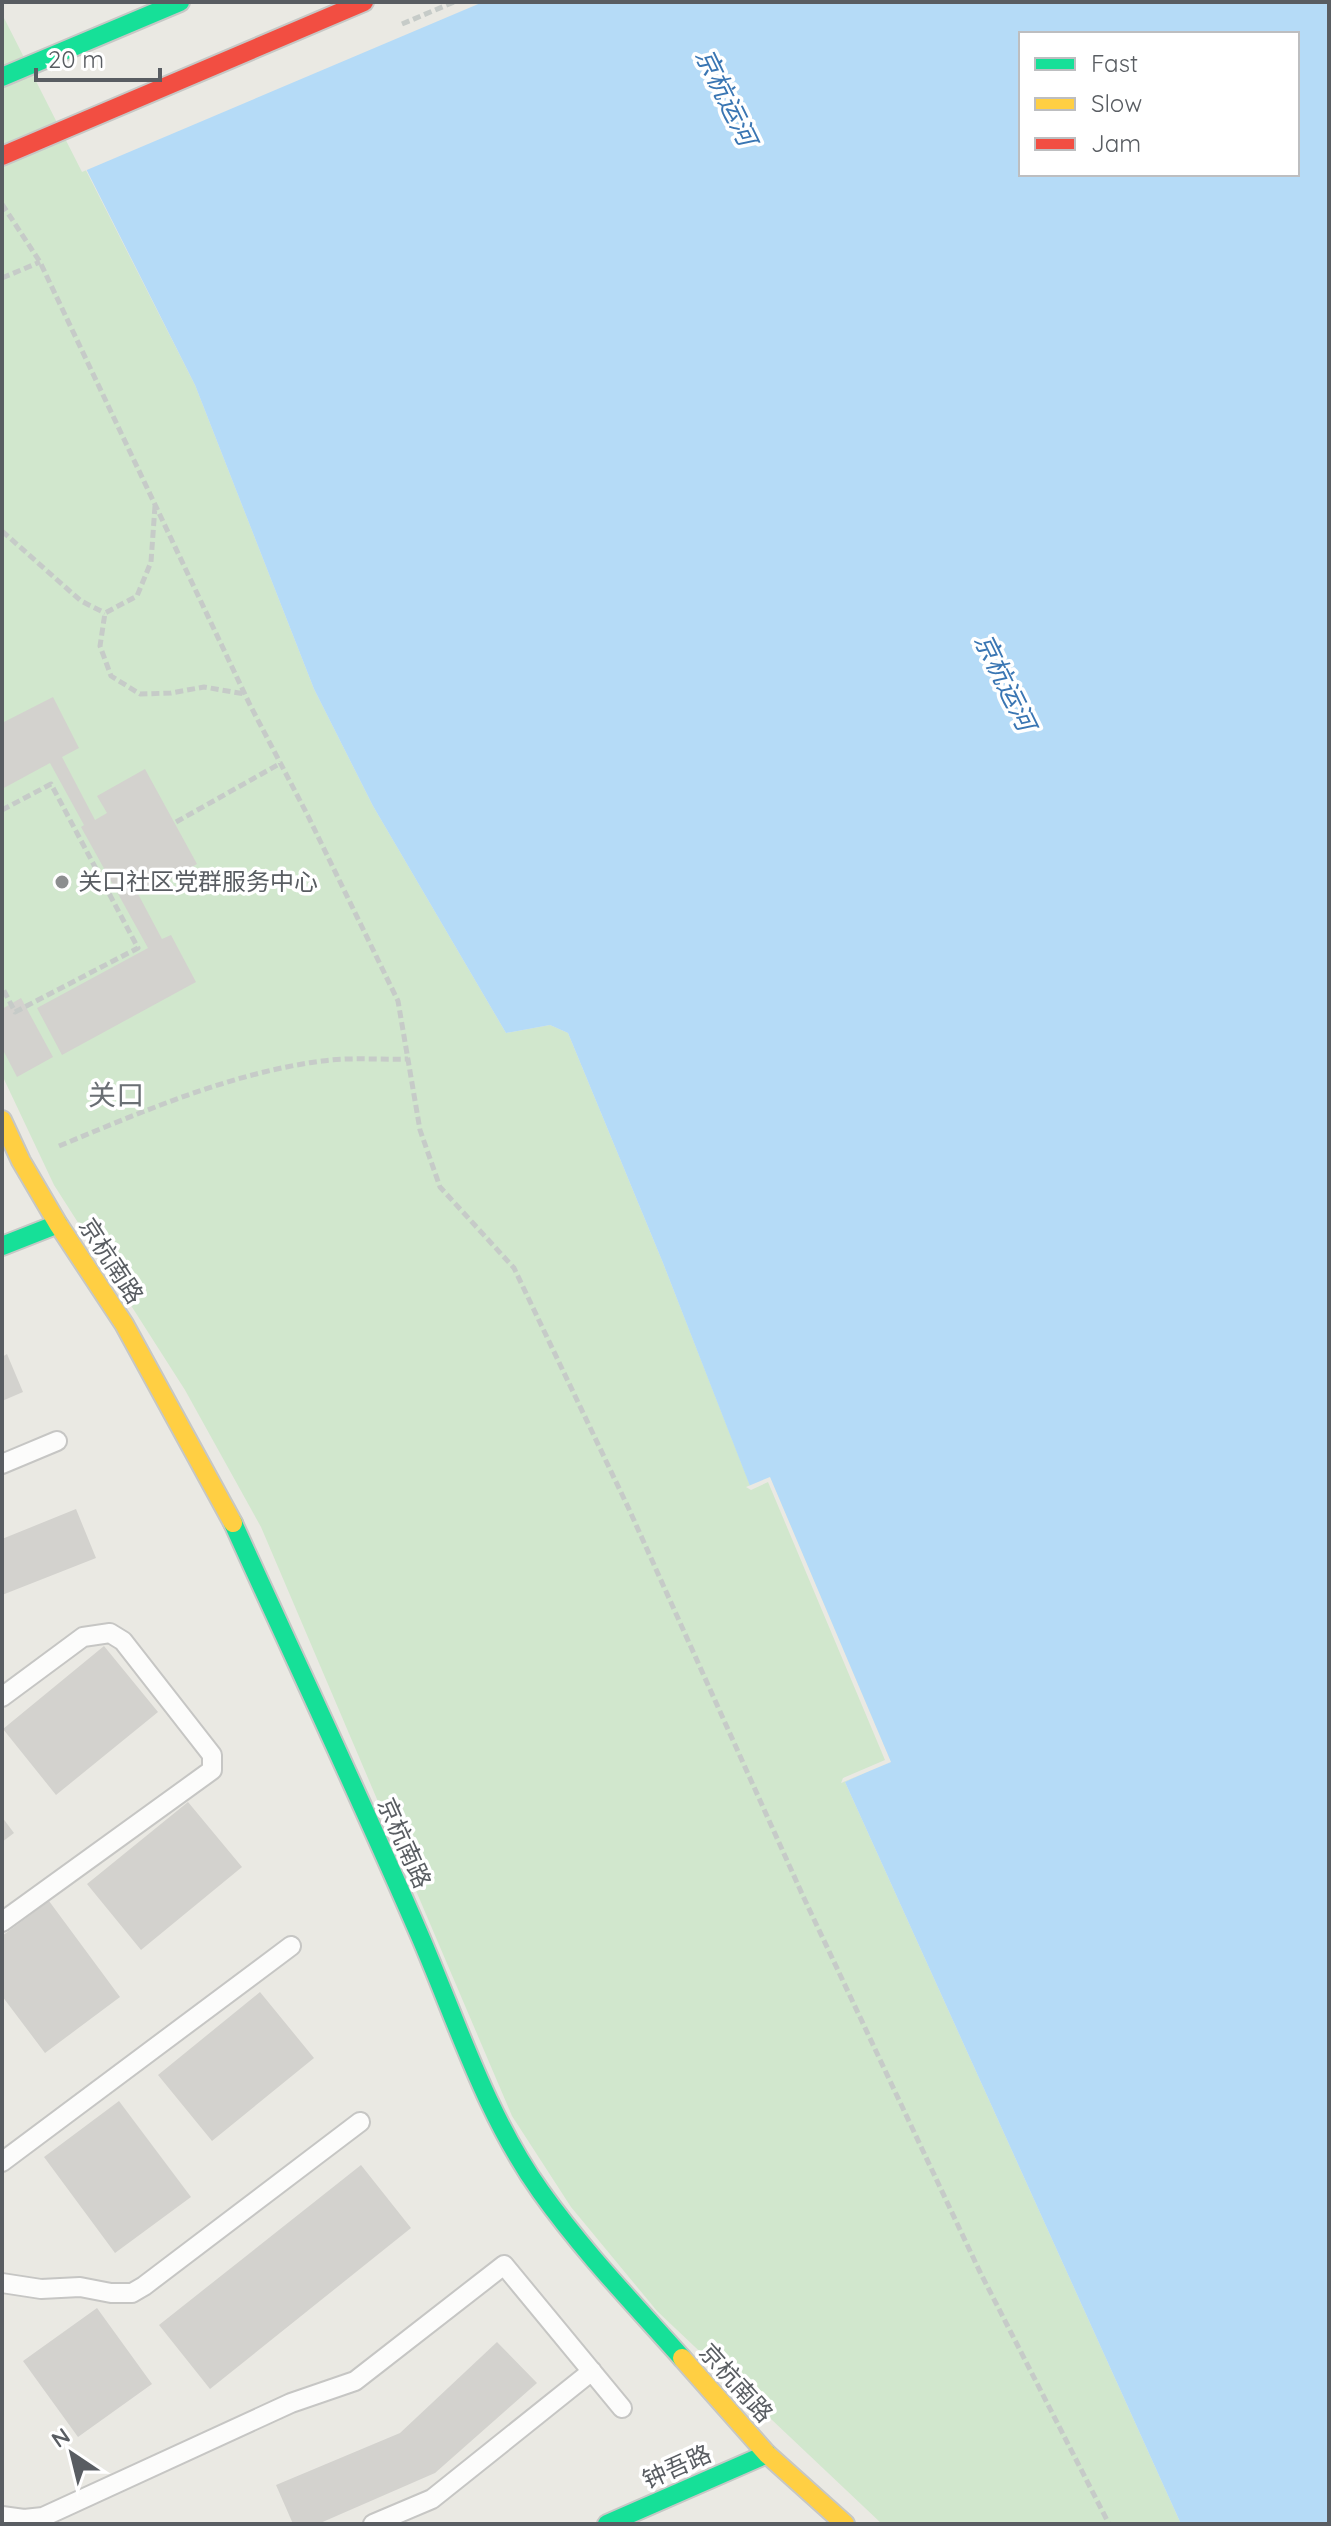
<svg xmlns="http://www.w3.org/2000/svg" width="1331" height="2526" viewBox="0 0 1331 2526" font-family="Quicksand,'Noto Sans SC',sans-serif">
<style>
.green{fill:#d1e7cd}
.water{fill:#b5dbf7;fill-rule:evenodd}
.pier{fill:#eae9e3}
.building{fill:#d3d2ce}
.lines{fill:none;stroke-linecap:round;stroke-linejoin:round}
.lane-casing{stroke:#c6c6c4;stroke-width:22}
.fast-casing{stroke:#c6c7c5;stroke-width:22}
.slow-casing{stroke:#c6c7c5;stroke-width:22}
.jam-casing{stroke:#c6c7c5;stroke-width:22}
.path{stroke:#c6cbc8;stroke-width:5;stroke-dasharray:8 4;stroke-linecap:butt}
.lane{stroke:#fcfcfb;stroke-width:18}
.fast{stroke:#16e098;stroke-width:18}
.slow{stroke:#ffcf43;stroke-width:18}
.jam{stroke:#f24e42;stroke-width:18}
.poi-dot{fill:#8c8e8f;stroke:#fff;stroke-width:3}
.labels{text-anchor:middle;stroke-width:7;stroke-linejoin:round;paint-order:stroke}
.poi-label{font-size:24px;fill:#595d62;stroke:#fff;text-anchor:start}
.street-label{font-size:24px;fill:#595d62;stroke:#fff}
.water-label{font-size:26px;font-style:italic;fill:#3a76b3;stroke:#fff}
.quarter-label{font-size:28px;fill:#6a6f74;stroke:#fff}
</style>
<rect width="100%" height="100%" fill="#eae9e3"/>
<path class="green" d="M2,5L195,385L314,689L373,806L506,1033L550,1025L568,1033L663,1263L750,1485L770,1477L891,1762L845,1782L1181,2524H882L657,2311L571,2207L512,2116L261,1527L185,1390L54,1185L2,1075Z"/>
<path class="water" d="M2,2H1329V2524H1181L845,1782L890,1761L770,1478L750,1486L663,1263L568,1033L550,1025L506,1033L373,806L314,689L195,385ZM1021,34H1297V174H1021Z"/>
<path class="pier" d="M2,2H483L82,172L2,14Z
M770,1477L891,1762L841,1783L843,1778L885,1760L768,1482L751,1490L746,1487Z"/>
<path class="building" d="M53,697L79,748L62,757L95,820L107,813L97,796L145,769L197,864L150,891L140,872L129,877L162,939L171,935L196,982L62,1055L37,1008L148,948L81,827L84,825L50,763L2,789V723Z
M21,998L53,1057L17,1077L2,1048V1009Z
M7,1354L23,1392L2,1401V1357Z
M76,1509L96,1558L2,1595V1539Z
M104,1646L158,1712L56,1795L3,1729Z
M188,1802L242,1867L141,1950L87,1884Z
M2,1817L14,1833L2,1842Z
M49,1901L120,1997L45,2053L2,1996V1936Z
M260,1992L314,2058L212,2141L158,2075Z
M119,2101L191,2197L115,2253L44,2157Z
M361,2165L411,2228L210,2389L159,2325Z
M97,2308L152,2384L78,2437L23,2361Z
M497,2342L537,2383L435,2473L318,2524H293L276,2485L400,2433Z"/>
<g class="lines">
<defs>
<path id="lane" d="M2,1464L57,1441
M2,1697L83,1637L110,1633L123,1641L212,1755V1770L2,1922
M2,2162L291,1946
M2,2283L41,2289L80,2287L111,2293H132L144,2286L360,2122
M2,2516L24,2519L43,2517L291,2403L355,2381L504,2265L622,2408
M373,2524L432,2499L592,2371"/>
<path id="fast" d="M2,77L180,2
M2,1246L58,1224
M233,1523C295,1660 360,1797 420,1936C457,2022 486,2115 541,2192C583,2251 634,2304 682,2358
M607,2524L767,2454"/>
<path id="slow" d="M2,1120L21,1161L58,1224L124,1324L233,1523
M682,2358L767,2454L845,2524"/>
<path id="jam" d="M2,156L364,2"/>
</defs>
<use href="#lane" class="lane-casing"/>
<use href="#fast" class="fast-casing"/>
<use href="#slow" class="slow-casing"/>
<use href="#jam" class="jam-casing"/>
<path class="path" d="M402,24L454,2
M2,204L40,262L250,705L308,816L398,1001L420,1130L440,1187L514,1268L628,1507L803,1896L979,2270L1109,2524
M2,278L40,262
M155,506L151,562L137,596L105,613L100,646L111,676L140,694L171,693L204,687L245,694
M2,531L81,601L105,613
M2,810L51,784L138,948L15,1012L2,987
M176,822L281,763
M59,1146C144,1111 231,1073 322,1061C350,1057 380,1060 408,1059"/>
<use href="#lane" class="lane"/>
<use href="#fast" class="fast"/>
<use href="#slow" class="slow"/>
<use href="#jam" class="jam"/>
</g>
<circle class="poi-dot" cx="62" cy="882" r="8"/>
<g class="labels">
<g class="poi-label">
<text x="78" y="890">关口社区党群服务中心</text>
</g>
<g class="street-label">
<text transform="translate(111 1261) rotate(57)" y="8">京杭南路</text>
<text transform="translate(404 1843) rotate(66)" y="8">京杭南路</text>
<text transform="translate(736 2383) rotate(48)" y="8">京杭南路</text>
<text transform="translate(677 2467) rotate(-24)" y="8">钟吾路</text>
</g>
<g class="water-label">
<text transform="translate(726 97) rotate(64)" y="9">京杭运河</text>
<text transform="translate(1005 682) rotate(64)" y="9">京杭运河</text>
</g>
<g class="quarter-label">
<text x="116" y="1105">关口</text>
</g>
</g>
<rect width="1331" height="2526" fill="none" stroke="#595d62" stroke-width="8"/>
<rect x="1019" y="32" width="280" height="144" fill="#ffffff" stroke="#bdbec0" stroke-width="2"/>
<rect x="1035" y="58" width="40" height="12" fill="#16e098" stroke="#bdbec0" stroke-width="2"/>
<text x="1091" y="72" font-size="24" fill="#595d62">Fast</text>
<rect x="1035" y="98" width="40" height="12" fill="#ffcf43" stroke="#bdbec0" stroke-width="2"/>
<text x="1091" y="112" font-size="24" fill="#595d62">Slow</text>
<rect x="1035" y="138" width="40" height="12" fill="#f24e42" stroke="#bdbec0" stroke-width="2"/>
<text x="1091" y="152" font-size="24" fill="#595d62">Jam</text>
<g transform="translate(72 2454) rotate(325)" stroke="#ffffff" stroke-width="6" paint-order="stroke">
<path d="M0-6L14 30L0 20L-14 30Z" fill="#595d62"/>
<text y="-12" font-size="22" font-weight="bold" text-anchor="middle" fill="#595d62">N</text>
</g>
<path d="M36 68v12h124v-12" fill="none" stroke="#595d62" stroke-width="4"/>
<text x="48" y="68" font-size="24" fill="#595d62" stroke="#ffffff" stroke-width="6" paint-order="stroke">20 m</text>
</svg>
